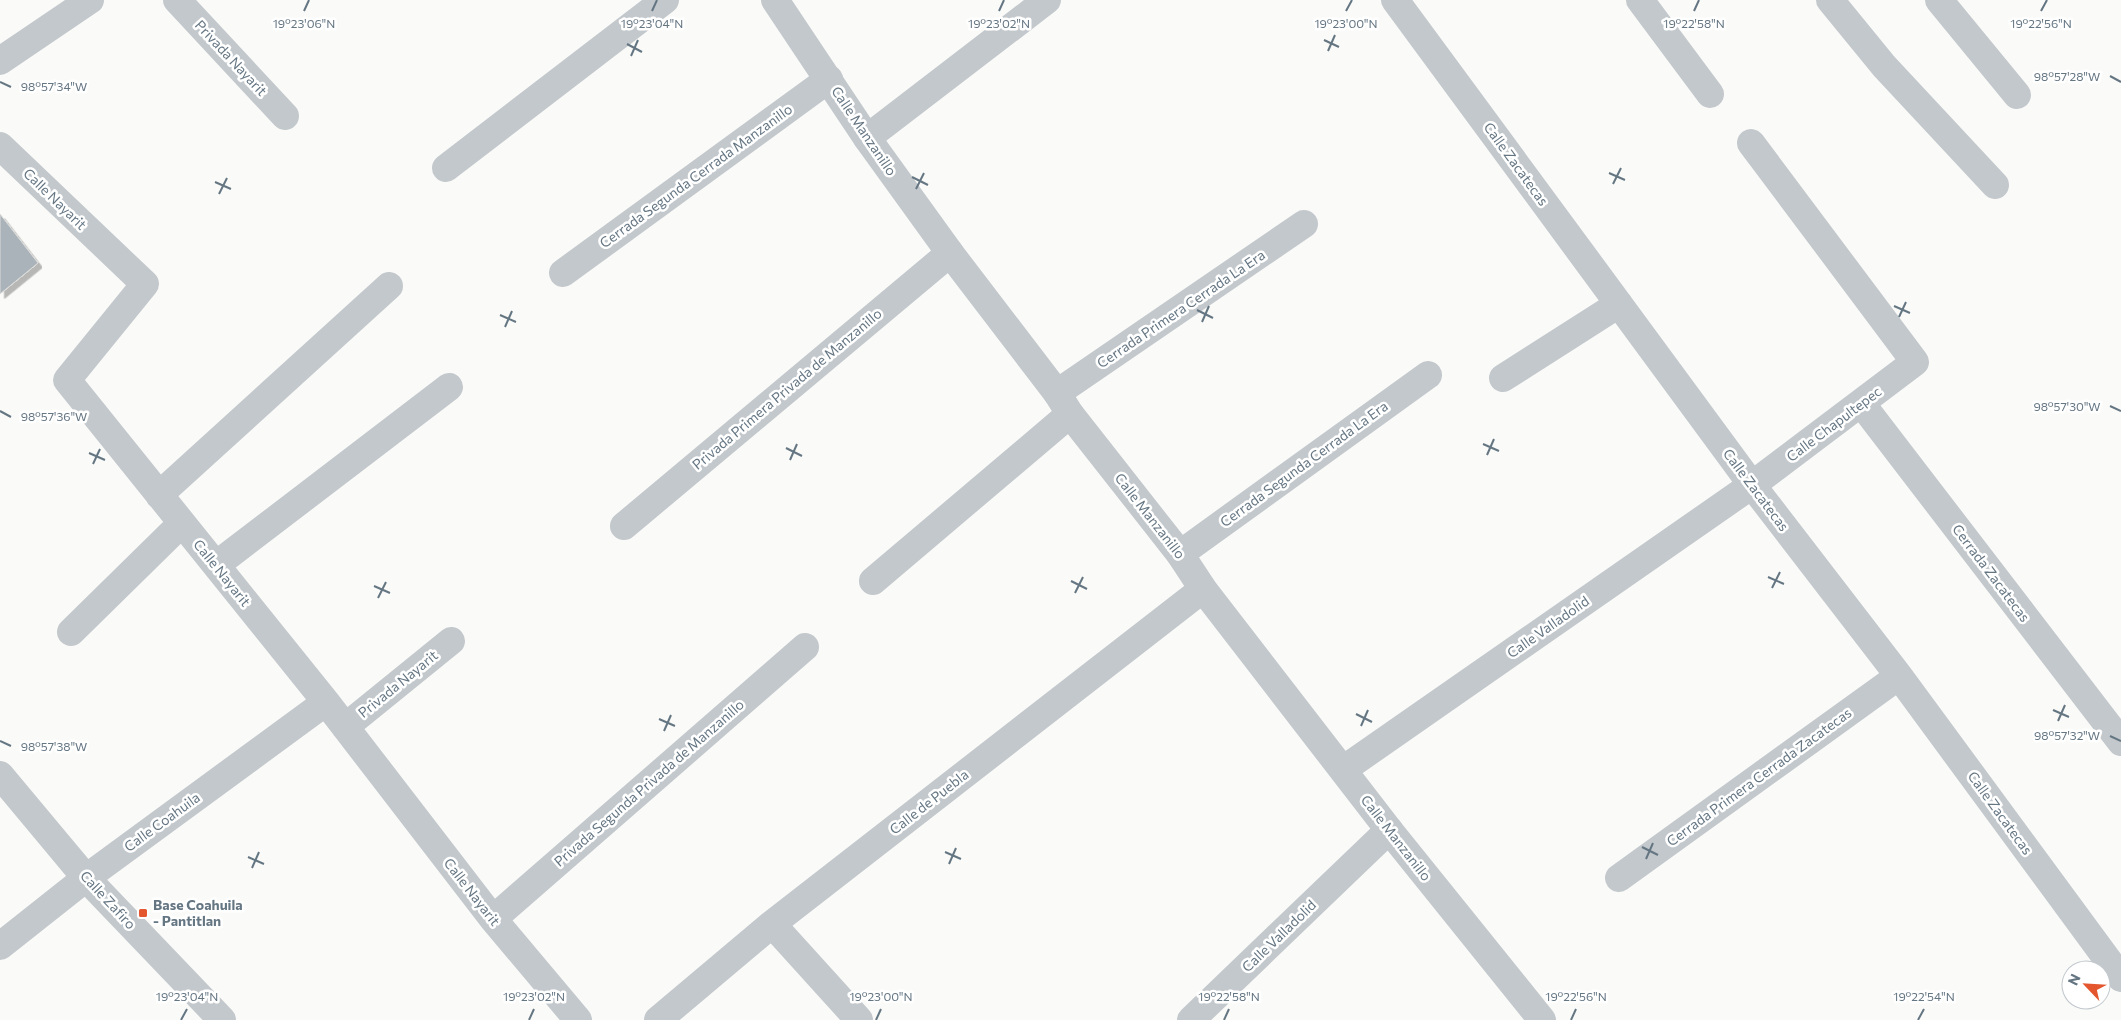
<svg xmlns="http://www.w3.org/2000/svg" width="2121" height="1020" viewBox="0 0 2121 1020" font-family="Commissioner,sans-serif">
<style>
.building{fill:#aab3b9;stroke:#dcdcda;filter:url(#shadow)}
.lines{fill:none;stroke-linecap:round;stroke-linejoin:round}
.minor{stroke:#c3c8cc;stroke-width:28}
.tertiary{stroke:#c3c8cc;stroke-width:28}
.ticks{fill:none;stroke:#657683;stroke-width:2}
.poi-dot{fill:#e4572e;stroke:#fff;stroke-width:2}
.labels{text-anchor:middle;stroke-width:5;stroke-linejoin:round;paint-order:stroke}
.street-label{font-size:14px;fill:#657683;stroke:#fff}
.poi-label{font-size:14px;font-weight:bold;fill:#657683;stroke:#fff;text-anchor:start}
.ticks-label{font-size:12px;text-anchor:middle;fill:#657683;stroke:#fff;stroke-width:5;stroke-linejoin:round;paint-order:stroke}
</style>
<defs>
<filter id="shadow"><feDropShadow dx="4.5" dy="4.5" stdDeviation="0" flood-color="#0004"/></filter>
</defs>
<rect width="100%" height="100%" fill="#fafaf8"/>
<path class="building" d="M0,214L38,263L0,294Z"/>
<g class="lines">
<path class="minor" d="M177,0L285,116
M1395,0L1752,485L1899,676L2121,978
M1640,0L1710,94
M1830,0L1884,66L1995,185
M1939,0L2017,95
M0,61L90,0
M867,138L1047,0
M0,146L145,284L67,380L326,702L493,919L578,1020
M446,168L665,0
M563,273L829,79
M1503,378L1619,304
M1057,393L1304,224
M1861,403L2121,742
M159,495L389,286
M624,526L950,253
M1180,554L1428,375
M216,565L449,387
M873,581L1070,414
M71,632L182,523
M345,727L451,641
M1344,769L1752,485L1915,362L1751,143
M86,878L326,702
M1619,878L1899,676
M493,919L805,647
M772,924L859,1020
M658,1020L772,924L1203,589
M1191,1020L1389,830"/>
<path class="tertiary" d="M775,0L867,138L950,253L1057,393L1070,414L1180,554L1203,589L1389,830L1542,1020
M0,775L86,878L222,1020
M0,946L86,878"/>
</g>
<path class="ticks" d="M304,11L309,0M652,11L657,0M999,11L1004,0M1346,11L1352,0M1694,11L1699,0M2041,11L2047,0M1324,40L1339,47M627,44L642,52M1328,51L1335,35M631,56L638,40M2110,76L2121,82M0,82L11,87M1609,173L1625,180M912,177L928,185M215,182L231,189M1613,184L1621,168M916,189L924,173M219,194L227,178M1894,306L1910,313M1197,310L1213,318M500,315L516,322M1899,317L1906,302M1202,322L1209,306M505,327L512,311M2110,406L2121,411M0,411L11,417M1483,444L1499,451M786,448L802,456M89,453L105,460M1487,455L1494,439M790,460L797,444M93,464L100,449M1768,577L1784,584M1071,581L1087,589M374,586L390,593M1772,588L1780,572M1075,593L1083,577M378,598L386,582M2053,710L2069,717M1356,714L1372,722M659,719L675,726M2058,721L2065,705M1361,726L1368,710M664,731L671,715M2110,736L2121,741M0,741L11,746M1642,847L1658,855M945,852L961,859M248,857L264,864M1646,859L1653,843M949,864L956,848M252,868L259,852M181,1020L187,1009M529,1020L534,1009M876,1020L881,1009M1224,1020L1229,1009M1571,1020L1576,1009M1918,1020L1924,1009"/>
<rect class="poi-dot" x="138" y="908" width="10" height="10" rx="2.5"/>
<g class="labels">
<g class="street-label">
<text transform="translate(231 58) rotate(47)" y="5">Privada Nayarit</text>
<text transform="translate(864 131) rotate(56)" y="5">Calle Manzanillo</text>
<text transform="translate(1516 164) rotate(54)" y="5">Calle Zacatecas</text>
<text transform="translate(696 176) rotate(-36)" y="5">Cerrada Segunda Cerrada Manzanillo</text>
<text transform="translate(55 199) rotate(44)" y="5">Calle Nayarit</text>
<text transform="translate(1181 309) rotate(-34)" y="5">Cerrada Primera Cerrada La Era</text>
<text transform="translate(787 389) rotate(-40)" y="5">Privada Primera Privada de Manzanillo</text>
<text transform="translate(1834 424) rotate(-37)" y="5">Calle Chapultepec</text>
<text transform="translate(1304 464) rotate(-36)" y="5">Cerrada Segunda Cerrada La Era</text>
<text transform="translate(1756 490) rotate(53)" y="5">Calle Zacatecas</text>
<text transform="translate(1150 516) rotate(52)" y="5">Calle Manzanillo</text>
<text transform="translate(222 573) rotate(51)" y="5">Calle Nayarit</text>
<text transform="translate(1991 573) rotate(53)" y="5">Cerrada Zacatecas</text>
<text transform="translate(1548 627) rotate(-35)" y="5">Calle Valladolid</text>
<text transform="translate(398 684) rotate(-39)" y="5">Privada Nayarit</text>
<text transform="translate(1759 777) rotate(-36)" y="5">Cerrada Primera Cerrada Zacatecas</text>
<text transform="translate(649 783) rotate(-41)" y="5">Privada Segunda Privada de Manzanillo</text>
<text transform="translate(929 802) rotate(-38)" y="5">Calle de Puebla</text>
<text transform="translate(2000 813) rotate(54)" y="5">Calle Zacatecas</text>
<text transform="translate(162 822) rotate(-36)" y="5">Calle Coahuila</text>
<text transform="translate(1396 838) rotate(52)" y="5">Calle Manzanillo</text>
<text transform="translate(472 892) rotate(52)" y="5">Calle Nayarit</text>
<text transform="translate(108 900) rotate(47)" y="5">Calle Zafiro</text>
<text transform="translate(1279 936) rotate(-44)" y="5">Calle Valladolid</text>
</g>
<g class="poi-label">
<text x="153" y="910">Base Coahuila<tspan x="153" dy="16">- Pantitlan</tspan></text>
</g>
</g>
<g class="ticks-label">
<text x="304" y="28">19°23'06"N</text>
<text x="652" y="28">19°23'04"N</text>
<text x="999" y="28">19°23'02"N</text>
<text x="1346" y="28">19°23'00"N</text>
<text x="1694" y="28">19°22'58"N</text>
<text x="2041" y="28">19°22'56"N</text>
<text x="2067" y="81">98°57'28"W</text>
<text x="54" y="91">98°57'34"W</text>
<text x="2067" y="411">98°57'30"W</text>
<text x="54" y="421">98°57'36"W</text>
<text x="2067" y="740">98°57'32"W</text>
<text x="54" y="751">98°57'38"W</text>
<text x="1924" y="1001">19°22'54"N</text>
<text x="187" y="1001">19°23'04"N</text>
<text x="534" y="1001">19°23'02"N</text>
<text x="881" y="1001">19°23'00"N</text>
<text x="1229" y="1001">19°22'58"N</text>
<text x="1576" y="1001">19°22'56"N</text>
</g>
<g transform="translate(2086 985) rotate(295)"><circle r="24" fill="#ffffff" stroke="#c1c8cd"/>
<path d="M0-4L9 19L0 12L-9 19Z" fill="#e4572e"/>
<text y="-8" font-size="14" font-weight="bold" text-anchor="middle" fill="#657683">N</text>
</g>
</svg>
